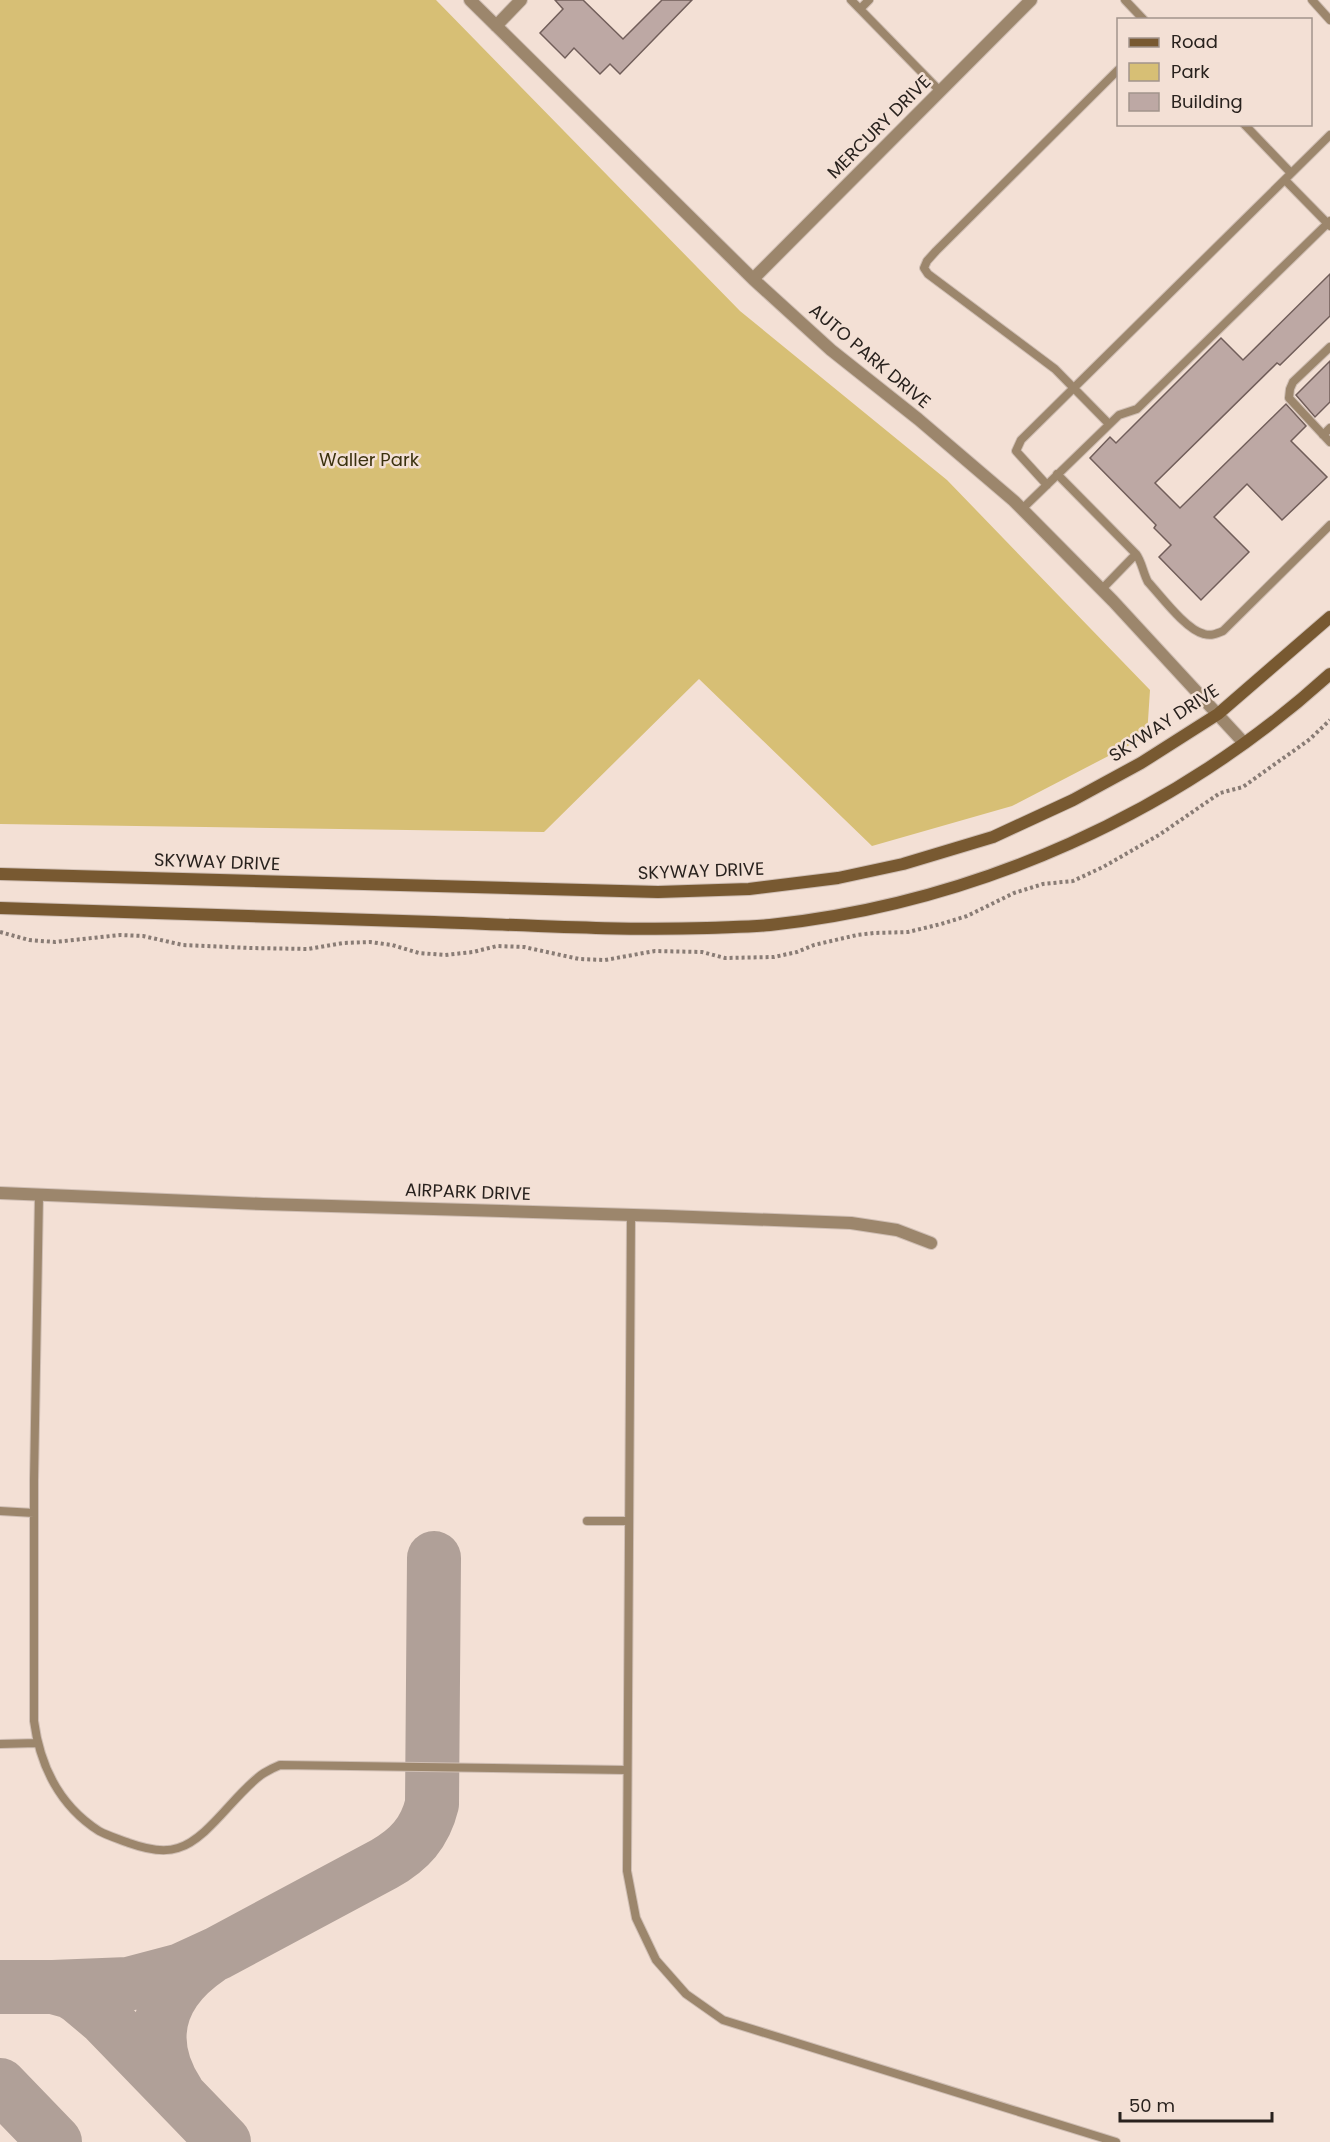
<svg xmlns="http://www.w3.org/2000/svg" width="1330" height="2142" viewBox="0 0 1330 2142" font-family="Poppins,sans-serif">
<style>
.green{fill:#d7bf75}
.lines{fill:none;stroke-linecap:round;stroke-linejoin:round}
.taxiway{stroke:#b0a098;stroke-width:54}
.building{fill:#bda8a4;stroke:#715e5a;stroke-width:1.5}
.service-casing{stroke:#cfbeb4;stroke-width:10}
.minor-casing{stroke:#cfbeb4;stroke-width:14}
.secondary-casing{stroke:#cfbeb4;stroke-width:14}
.path{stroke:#897c75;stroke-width:4;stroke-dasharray:3 3;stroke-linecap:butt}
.service{stroke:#9c866c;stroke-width:8}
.minor{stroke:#9c866c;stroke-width:12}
.secondary{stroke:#785931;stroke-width:12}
.labels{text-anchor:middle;stroke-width:5;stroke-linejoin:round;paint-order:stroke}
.street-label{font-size:18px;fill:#29221e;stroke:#f3e0d5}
.park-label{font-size:18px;fill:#3b310e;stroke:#f3e0d5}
</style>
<rect width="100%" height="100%" fill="#f3e0d5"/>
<path class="green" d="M0,0H436L740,311L947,480L1150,690L1147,736L1012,806L872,846L699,679L544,832L0,824Z"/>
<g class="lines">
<path class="taxiway" d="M0,1987H53L71,1992L79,1997L104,2018L224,2142
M53,1987L128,1984L181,1970L218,1953L384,1864C409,1850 425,1833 432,1804L434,1558
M0,2085L55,2142
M178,2093C144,2041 159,1992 209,1958"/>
</g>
<path class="building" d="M555,0H583L623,39L662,0H692L620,74L610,64L600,74L574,48L565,58L540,33L563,9Z
M1330,274V316L1280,365L1277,363L1155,483L1180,508L1286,404L1306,426L1291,441L1327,477L1282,520L1247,484L1214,517L1249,552L1201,600L1159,557L1171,545L1154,528L1156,525L1090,458L1110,437L1116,443L1221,338L1243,360Z
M1330,361V402L1315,417L1296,395Z"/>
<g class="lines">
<defs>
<path id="service" d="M851,0L940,91
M1125,0L1144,20
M1312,0L1330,20
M860,9L869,0
M1244,124L1291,173
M1285,180L1330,226
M1330,347L1293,382L1290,389L1289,398L1330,442
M1109,424L1055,369L928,274L924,268L927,261L936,251L1118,70
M1323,435L1330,428
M1057,474L1136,554C1142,562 1143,573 1148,582C1161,596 1186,630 1204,634C1211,636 1216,634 1223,631L1330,525
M1047,485L1016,451L1021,440L1330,135
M1022,509L1119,415L1137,409L1330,221
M1102,589L1136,554
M39,1195L34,1480V1721C40,1766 60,1806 99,1831C108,1836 119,1839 129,1843C143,1848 163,1853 178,1848C209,1839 237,1790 264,1773C269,1770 275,1767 280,1765L626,1770
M631,1215L627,1871L636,1918L656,1960L686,1994L723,2020L1116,2142
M0,1511L34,1513
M587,1521H629
M0,1744L37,1743"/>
<path id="minor" d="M470,0L753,279L831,350L918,419L1014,501L1113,601L1244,743
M496,26L521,0
M753,279L1031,0
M0,1193L263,1204L667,1216L851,1223L897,1230L931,1243"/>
<path id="secondary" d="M0,874L658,892L749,889L838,878L903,864L993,837L1073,800L1141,763L1218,714L1330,617
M0,908C145,913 290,917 434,922C525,925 616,931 707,928C728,927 750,927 770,925C977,903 1177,813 1330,674"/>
</defs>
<use href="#service" class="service-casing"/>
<use href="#minor" class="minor-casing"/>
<use href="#secondary" class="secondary-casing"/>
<path class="path" d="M0,932L29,940L55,942L120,935L143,936L183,945L251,948L308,949L343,943L370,942L392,945L419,953L445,955L473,952L497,946L524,947L579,959L605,960L655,951L702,952L725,958L774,957L797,952L814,945L857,935L874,933L908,932L941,924L967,916L1014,893L1043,884L1073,881L1103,867L1159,835L1220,793L1243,787L1310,739L1330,720"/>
<use href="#service" class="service"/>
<use href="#minor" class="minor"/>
<use href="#secondary" class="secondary"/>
</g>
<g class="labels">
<g class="street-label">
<text transform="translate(879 127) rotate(-45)" y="6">MERCURY DRIVE</text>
<text transform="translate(870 356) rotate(40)" y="6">AUTO PARK DRIVE</text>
<text transform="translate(1164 723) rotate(-33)" y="6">SKYWAY DRIVE</text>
<text transform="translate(217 862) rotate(2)" y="6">SKYWAY DRIVE</text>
<text transform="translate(701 871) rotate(-2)" y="6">SKYWAY DRIVE</text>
<text transform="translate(468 1192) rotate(2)" y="6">AIRPARK DRIVE</text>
</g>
<g class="park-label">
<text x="369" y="466">Waller Park</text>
</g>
</g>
<rect x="1117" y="18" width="195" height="108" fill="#f3e0d5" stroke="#a2948c" stroke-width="1.5"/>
<rect x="1129" y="38" width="30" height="9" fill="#785931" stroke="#a2948c" stroke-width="1.5"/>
<text x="1171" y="48" font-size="18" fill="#29221e">Road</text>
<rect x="1129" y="63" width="30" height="18" fill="#d7bf75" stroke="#a2948c" stroke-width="1.5"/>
<text x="1171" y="78" font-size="18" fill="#29221e">Park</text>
<rect x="1129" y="93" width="30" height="18" fill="#bda8a4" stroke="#a2948c" stroke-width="1.5"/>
<text x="1171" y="108" font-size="18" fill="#29221e">Building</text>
<path d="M1120 2112v9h152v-9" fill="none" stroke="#29221e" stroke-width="3"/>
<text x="1129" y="2112" font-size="18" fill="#29221e" stroke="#f3e0d5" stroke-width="4.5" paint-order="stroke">50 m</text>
</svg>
